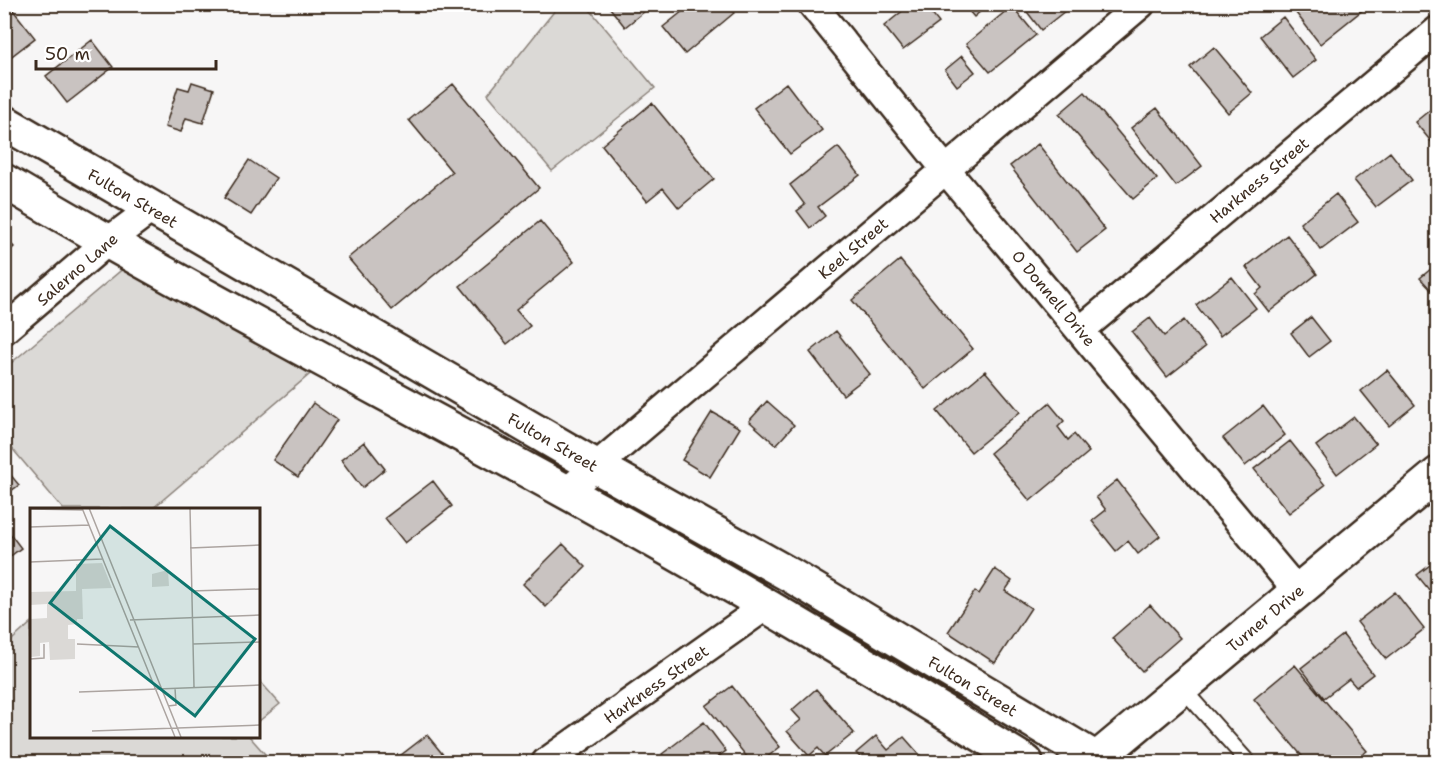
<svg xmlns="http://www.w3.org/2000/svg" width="1442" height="767" viewBox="0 0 1442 767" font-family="'Shantell Sans',sans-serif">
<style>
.green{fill:#dbd9d6;stroke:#8b827a;stroke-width:1.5}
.building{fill:#c9c3c1;stroke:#3b2a1e;stroke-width:1.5}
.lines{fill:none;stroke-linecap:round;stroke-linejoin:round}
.lane-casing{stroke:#3b2a1e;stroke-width:18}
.street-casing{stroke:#3b2a1e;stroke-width:32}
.secondary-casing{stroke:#3b2a1e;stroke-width:38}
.lane{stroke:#fff;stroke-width:14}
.street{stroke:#fff;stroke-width:27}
.secondary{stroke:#fff;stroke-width:33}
.labels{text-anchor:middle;stroke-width:5;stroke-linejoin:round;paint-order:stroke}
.street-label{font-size:16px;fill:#3b2a1e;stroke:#fff}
.inset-road{fill:none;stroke:#aca4a0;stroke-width:1.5}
.view{fill:#0f766e;fill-opacity:0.15;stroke:#0f766e;stroke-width:3}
.inset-edge{fill:none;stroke:#3b2a1e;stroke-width:3}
</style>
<rect width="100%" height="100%" fill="#f7f6f6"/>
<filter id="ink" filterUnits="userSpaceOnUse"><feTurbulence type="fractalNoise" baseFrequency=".0167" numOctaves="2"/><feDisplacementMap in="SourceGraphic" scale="12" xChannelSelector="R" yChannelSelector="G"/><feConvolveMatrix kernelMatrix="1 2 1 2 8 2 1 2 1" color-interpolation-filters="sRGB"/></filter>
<g filter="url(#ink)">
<path class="green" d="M560,4L586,5L655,88L552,171L488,94Z
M125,267L310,374L152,509H63L5,440L4,369Z
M31,623L32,736H249L272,762H5V646Z
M258,679L280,704L258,722Z"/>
<path class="building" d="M615,4H639L645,11L625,27L610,8Z
M677,4H727L734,13L685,54L663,27L683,11Z
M911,4H924L939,23L903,50L884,26Z
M963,4H989L974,17Z
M1021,4H1059L1065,11L1041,30Z
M1289,4H1362L1365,8L1320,44Z
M1012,6L1036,35L990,72L966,44Z
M13,10L35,38L4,62V17Z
M1283,17L1316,60L1293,78L1260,36Z
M92,40L113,67L67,103L46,76Z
M1214,47L1252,93L1228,113L1190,67Z
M962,56L975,72L957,86L945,70Z
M192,82L214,89L203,123L186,118L181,132L165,127L178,87L189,90Z
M786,83L822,130L790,154L754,108Z
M453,84L539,188L392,310L348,258L452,172L409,120Z
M1085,92L1157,179L1133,199L1059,114Z
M652,103L714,179L679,208L663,188L647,201L602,145Z
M1436,105L1438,107V150L1415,122Z
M1157,108L1202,166L1176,186L1131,128Z
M1038,144L1105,230L1077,252L1010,166Z
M838,147L860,175L818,207L825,216L810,228L797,211L805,205L790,185Z
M1390,152L1412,180L1376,207L1354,180Z
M249,160L276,178L251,215L224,198Z
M1336,194L1358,222L1321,250L1300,223Z
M540,221L574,262L516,310L530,326L507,344L460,286Z
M1287,235L1317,274L1269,312L1255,294L1262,288L1246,267Z
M4,237L14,247L4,256Z
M900,260L973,349L925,389L852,300Z
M1438,263V291L1435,294L1420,278Z
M1232,277L1256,308L1220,336L1196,305Z
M1311,317L1330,341L1309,357L1291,333Z
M1150,318L1164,336L1184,320L1205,347L1167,377L1132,332Z
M1438,321V337L1430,327Z
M836,331L870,374L843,395L810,352Z
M1387,370L1415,405L1389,426L1361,391Z
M985,371L1020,412L971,452L937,411Z
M767,401L794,425L776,445L749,421Z
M313,403L337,420L298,477L273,460Z
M1049,403L1064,421L1058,427L1068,440L1074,434L1089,452L1030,501L990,453Z
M1263,406L1285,435L1245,466L1223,438Z
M712,412L740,428L710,477L682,460Z
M1354,417L1376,444L1337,474L1316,446Z
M1290,441L1325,485L1289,513L1254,469Z
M364,442L385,469L362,488L341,460Z
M4,467L19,485L4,496Z
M1117,480L1160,536L1138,554L1128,541L1116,551L1092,521L1106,510L1096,497Z
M433,481L452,506L405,543L385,518Z
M8,531L21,548L4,561V534Z
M563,544L586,567L546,607L523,584Z
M1438,559V601L1417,575Z
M995,569L1012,581L1005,591L1031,608L995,663L948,632L975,591L979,594Z
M1395,592L1424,629L1386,659L1357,622Z
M1150,605L1180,638L1142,671L1112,638Z
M1343,635L1373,674L1356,687L1349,679L1324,698L1301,668Z
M1295,665L1367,751L1353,762H1307L1254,699Z
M732,686L780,747L761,762H751L706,706Z
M816,689L854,733L825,756L818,748L809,756L787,731L801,720L792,710Z
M704,722L726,751L711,762H669L662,754Z
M427,735L449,762H392Z
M876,736L888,750L904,737L926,762H865L856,753Z"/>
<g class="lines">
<defs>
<path id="lane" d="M1182,688L1248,762"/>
<path id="street" d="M812,4L945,169L1297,591
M4,330L107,242L151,209
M1081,330L1438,30
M566,492L1141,4
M546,762L766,606"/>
<path id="secondary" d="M4,122L585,460L790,575L1101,762
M4,181C187,290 376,387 563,490C720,576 874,669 1026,762
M1093,762L1438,474"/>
</defs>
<use href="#lane" class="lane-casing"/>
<use href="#street" class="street-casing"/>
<use href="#secondary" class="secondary-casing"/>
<use href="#lane" class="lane"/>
<use href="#street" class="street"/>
<use href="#secondary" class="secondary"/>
</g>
</g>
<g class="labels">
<g class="street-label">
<text transform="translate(1259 180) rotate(-40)" y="6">Harkness Street</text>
<text transform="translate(133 198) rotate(30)" y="6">Fulton Street</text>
<text transform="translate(853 248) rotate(-40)" y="6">Keel Street</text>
<text transform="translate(77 269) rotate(-41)" y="6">Salerno Lane</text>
<text transform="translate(1054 298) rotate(50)" y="6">O Donnell Drive</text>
<text transform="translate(553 442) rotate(30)" y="6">Fulton Street</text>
<text transform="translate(1265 618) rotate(-40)" y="6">Turner Drive</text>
<text transform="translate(656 684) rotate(-35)" y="6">Harkness Street</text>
<text transform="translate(973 686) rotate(31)" y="6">Fulton Street</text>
</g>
</g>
<g transform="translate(30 508)">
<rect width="230" height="230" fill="#f7f6f6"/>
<path d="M72,55L82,80L52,81L53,111H47V116L38,117V131H45V151L20,152L19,134L10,135V148L1,149L0,111L17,110V96L0,97V84L46,83V56ZM138,62L139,78L122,79V66Z" fill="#dbd9d6"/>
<path class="inset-road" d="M52,0L145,229M59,0L151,229M160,0L164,179M0,1L53,2M0,19L59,17M160,40L230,37M0,54L72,51M161,83L230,81M100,112L230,107M47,136L109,139M163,136L230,134M0,151L14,150V136M49,184L230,177M138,198L146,197L145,180M62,223L230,217"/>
<path class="view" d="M80,18L225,131L165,208L20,95Z"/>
<rect width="230" height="230" class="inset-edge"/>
</g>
<rect width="1442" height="767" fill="none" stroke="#fff" stroke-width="24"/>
<rect x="12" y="12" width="1418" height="743" fill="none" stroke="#3b2a1e" stroke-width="2" filter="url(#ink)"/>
<path d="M36 60v9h180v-9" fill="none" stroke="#3b2a1e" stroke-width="3"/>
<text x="45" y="60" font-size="18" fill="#3b2a1e" stroke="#ffffff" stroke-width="4.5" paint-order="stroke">50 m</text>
</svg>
